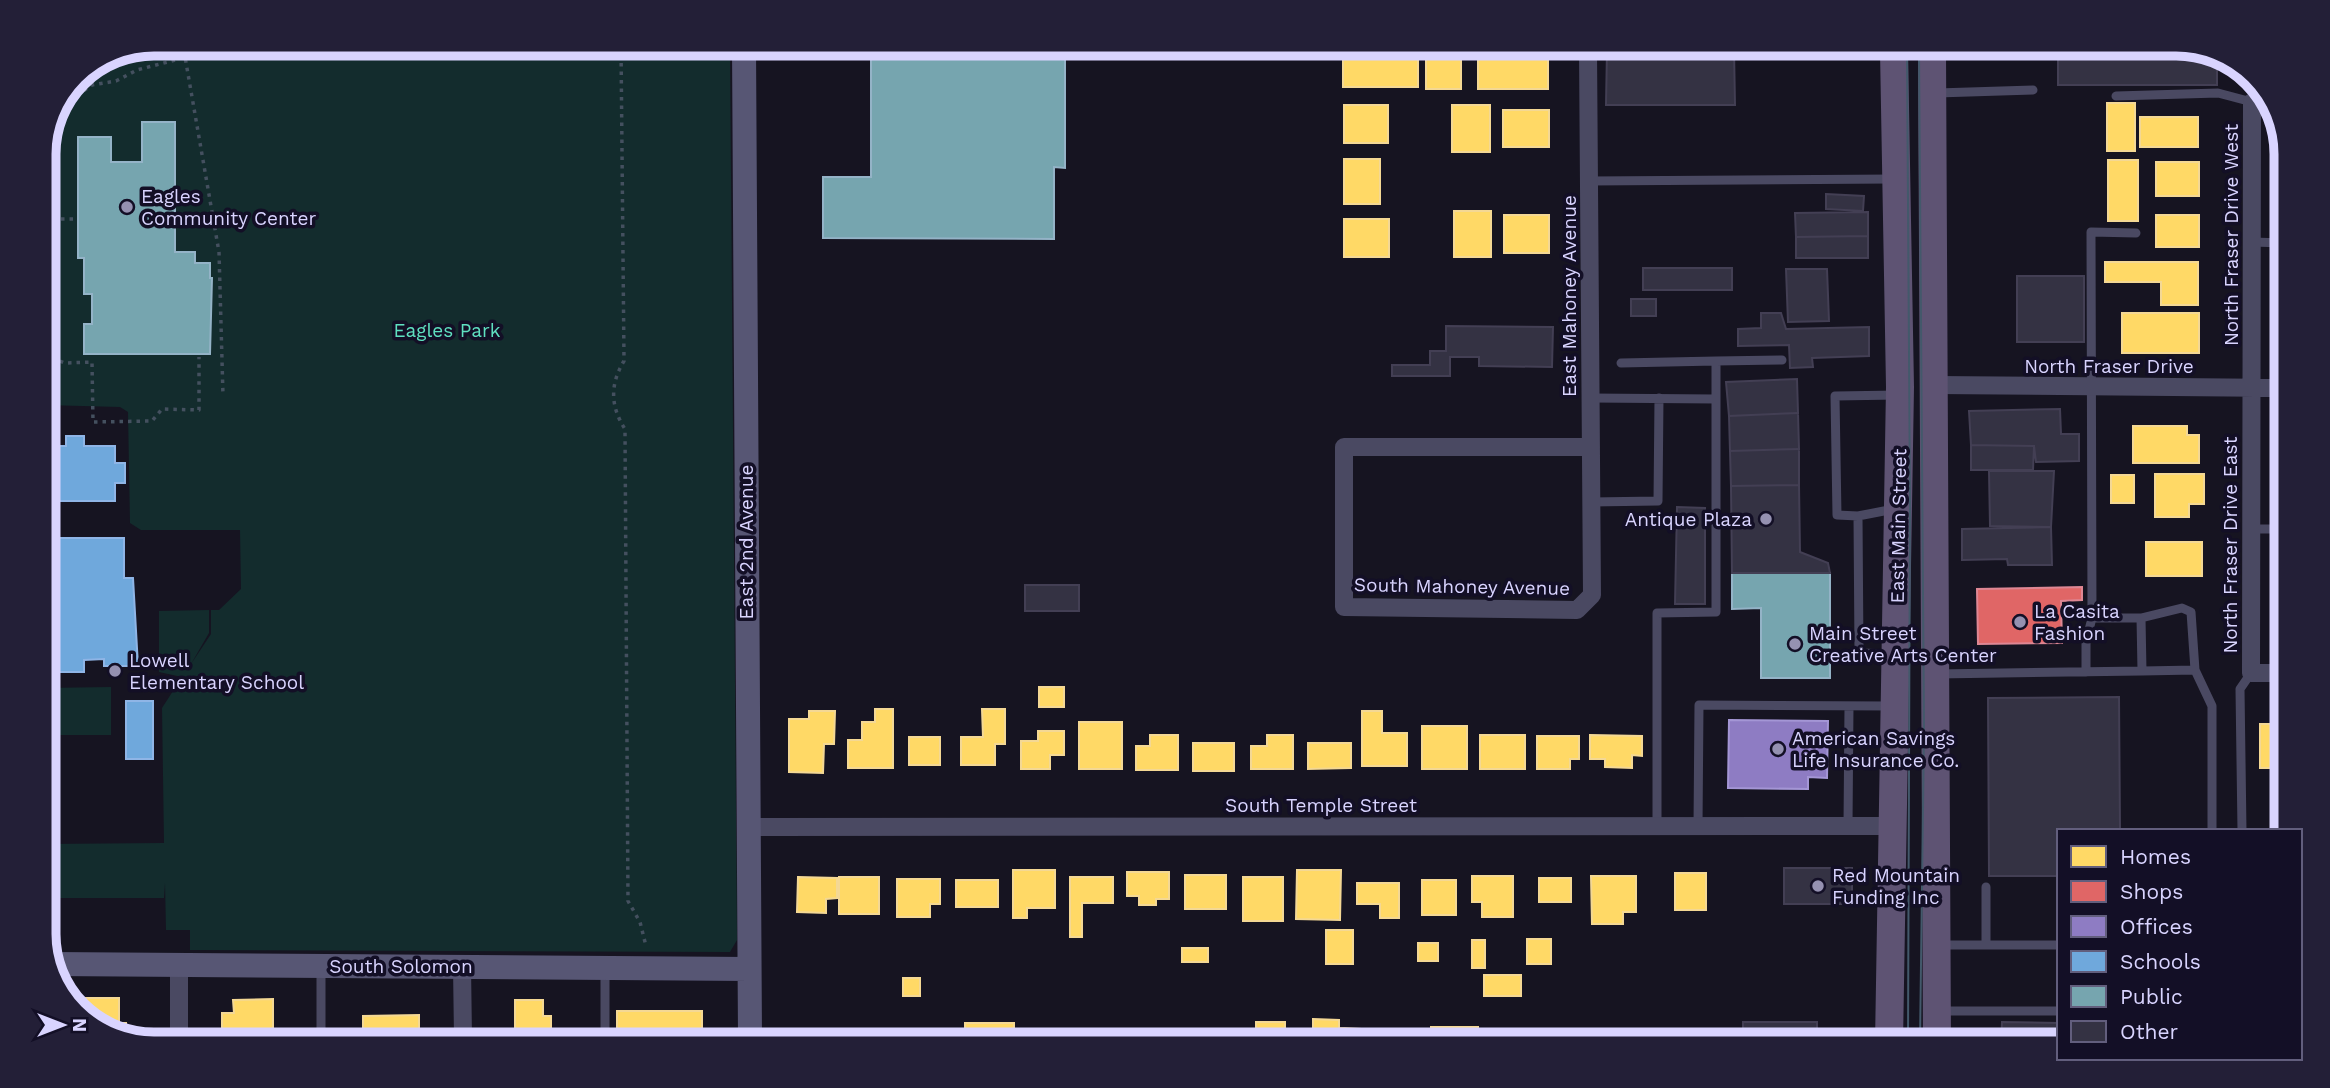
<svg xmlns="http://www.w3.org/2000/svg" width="2330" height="1088" viewBox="0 0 2330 1088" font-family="'Work Sans',sans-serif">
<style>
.green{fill:#132c2d}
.homes{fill:#ffd966;stroke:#f4d894;stroke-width:2}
.shops{fill:#e06666;stroke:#de8794;stroke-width:2}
.offices{fill:#8e7cc3;stroke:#a496d5;stroke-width:2}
.schools{fill:#6fa8dc;stroke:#8fb5e6;stroke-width:2}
.public{fill:#76a5af;stroke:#94b3c7;stroke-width:2}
.building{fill:#343243;stroke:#433f54;stroke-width:2}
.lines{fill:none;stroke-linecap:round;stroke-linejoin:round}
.path{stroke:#44505f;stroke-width:3.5;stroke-dasharray:3.5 5;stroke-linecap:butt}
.lane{stroke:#4a4962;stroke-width:9}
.street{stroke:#4a4962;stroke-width:18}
.secondary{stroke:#575674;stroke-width:24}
.primary{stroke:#5e5373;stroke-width:28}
.tram{stroke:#43596b;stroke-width:2}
.poi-dot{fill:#9591b1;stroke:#130f26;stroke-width:2.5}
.labels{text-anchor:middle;stroke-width:7;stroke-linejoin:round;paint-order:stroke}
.poi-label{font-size:19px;fill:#d9d4ff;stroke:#130f26;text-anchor:start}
.street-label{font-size:19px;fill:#d9d4ff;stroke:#130f26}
.park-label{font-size:19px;fill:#5fe0c0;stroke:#130f26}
.rim{fill:none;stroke:#d9d4ff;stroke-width:9}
</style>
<rect width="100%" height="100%" fill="#161421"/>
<path class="green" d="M154,44L730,46L737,940L730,952L190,950V930H166L165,883L164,898H44V844L164,843L162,708L182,677L159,672V611L209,610V633L191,664L211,634V610H219L241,589L240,530H141L130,523L128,412L120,407L44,405V147L76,76Z
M111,687V735H44V688Z"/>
<path class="homes" d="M1478,52H1548V89H1478Z
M1343,53H1418V87H1343Z
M1426,53H1461V89H1426Z
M2107,103H2135V151H2107Z
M1344,105H1388V143H1344Z
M1452,105H1490V152H1452Z
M1503,110H1549V147H1503Z
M2140,117H2198V147H2140Z
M1344,159H1380V204H1344Z
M2108,160H2138V221H2108Z
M2156,162H2199V196H2156Z
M1454,211H1491V257H1454Z
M1504,215H1549V253H1504Z
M2156,215H2199V247H2156Z
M1344,219H1389V257H1344Z
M2105,262H2198V305H2161V282H2105Z
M2122,313H2199V353H2122Z
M2133,426H2187V435H2199V463H2133Z
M2155,474H2204V504H2189V517H2155Z
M2111,475H2134V503H2111Z
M2146,542H2202V576H2146Z
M1039,687H1064V707H1039Z
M875,709H893V768H848V740H862V722H875Z
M982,709H1005V744H995V765H961V737H983Z
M809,711H835L834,744H824L823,773L789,772V719H809Z
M1362,711H1382V733H1407V766H1362Z
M1079,722H1122V769H1079Z
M2260,724H2280V768H2260Z
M1422,726H1467V769H1422Z
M1038,731H1064V755H1050V769H1021V741H1038Z
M1150,735H1178V770H1136V746H1150Z
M1267,735H1293V769H1251V746H1267Z
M1480,735H1525V769H1480Z
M1590,735L1642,736V756L1632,755V768L1605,767V759H1590Z
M1537,736H1579V759H1570V769H1537Z
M909,737H940V765H909Z
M1193,743H1234V771H1193Z
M1308,743H1351V768L1308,769Z
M1013,870H1055V908H1027V918H1013Z
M1297,870H1341L1340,920L1296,919Z
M1127,872H1169V899H1156V905H1139V896H1127Z
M1675,873H1706V910H1675Z
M1185,875H1226V909H1185Z
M1472,876H1513V917H1482V902H1472Z
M1591,876H1636V912H1623V924H1592Z
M798,877L837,878V898L826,899V913L797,912Z
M839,877H879V914H839Z
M1070,877H1113V903H1082V937H1070Z
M1243,877H1283V921H1243Z
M1539,878H1571V902H1539Z
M897,879H940V904H930V917H897Z
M956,880H998V907H956Z
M1422,880H1456V915H1422Z
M1357,883H1399V918H1380V904H1357Z
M1326,930H1353V964H1326Z
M1527,939H1551V964H1527Z
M1472,940H1485V968H1472Z
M1418,943H1438V961H1418Z
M1182,948H1208V962H1182Z
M1484,975H1521V996H1484Z
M903,978H920V996H903Z
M65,998H119V1023H126L127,1036H111Z
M273,999V1036H222V1013H234L233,1000Z
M515,1000H543V1016H551V1038L515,1037Z
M617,1011H702V1038H617Z
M419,1015V1037H363V1016Z
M1313,1019L1339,1020V1028L1361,1029V1041H1313Z
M1256,1022H1285V1031H1300V1041L1256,1040Z
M965,1023H1014V1039H965Z
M1431,1027H1478V1041H1431Z
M1092,1029H1126V1040H1092Z
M910,1030H953V1039H910Z
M1560,1030H1598V1042H1546L1560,1040Z
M1606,1032H1654V1042H1606Z
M859,1033H897V1039H859Z
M1035,1033H1065V1040H1035Z
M1138,1033H1210V1040H1138Z
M780,1035H838V1039L780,1038Z
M1371,1037H1416V1041H1371Z"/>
<path class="shops" d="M2082,587V600L2061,601L2062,643L1978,644L1977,589Z"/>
<path class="offices" d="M1729,720L1828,721L1827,778L1808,777V789L1728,788Z"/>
<path class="schools" d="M66,436H84V446H115V463H125V483H115V501H47V446H66Z
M44,538H124V578H133L138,666H104V659L84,660V672H48V649L44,650Z
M126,701H153V759H126Z"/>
<path class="public" d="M871,47L1065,48V168L1054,167V239L823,238V177H871Z
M142,122H175V252H195V263H210V278H212L210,354H84V324H92V294H84V258H78V137H111V162H142Z
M1732,573H1830V678H1761V608L1732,609Z"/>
<path class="building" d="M1607,50H1734L1735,105H1606Z
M2058,52H2217V85H2058Z
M1826,194L1864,196L1863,211L1826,209Z
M1868,212V236L1796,237L1795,213Z
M1868,236V258H1796V237Z
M1643,268H1732V290H1643Z
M1786,269H1827L1829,321L1788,322Z
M2017,276H2084V342H2017Z
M1631,299H1656V316H1631Z
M1761,313H1781L1786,329L1869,327V356L1812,358L1813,367L1790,368L1789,345L1738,346V329L1761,328Z
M1446,326L1553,327L1552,367L1479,366V357H1450V376H1392V365H1430V351H1446Z
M1797,379L1798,413L1729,416L1726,382Z
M2060,409L2061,434H2079V461L2036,462L2034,446L1971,445L1969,411Z
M1798,413L1799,449L1730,451L1729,416Z
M1971,445L2034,446L2033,470H1971Z
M1799,449V485L1731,486L1730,451Z
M1989,471H2054L2051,527L1990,526Z
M1799,485L1800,552L1828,563L1830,573H1732L1731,486Z
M1677,507L1705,508V604H1675Z
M2051,527L2052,565H2008L2007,559L1962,560V529Z
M1025,585H1079V611H1025Z
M2119,697L2120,831H2059V876H1989L1988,698Z
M1784,868H1852V904H1784Z
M1743,1022H1817V1043L1743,1042Z
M2002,1022L2059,1023V1044H2001Z"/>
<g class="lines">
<path class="path" d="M621,46L624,361C610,384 610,406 625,429L628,901L640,922L646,946
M184,51L219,252L223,396
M77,75L92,85
M63,105L92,85L116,81L137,70L179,59L190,44
M44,219H73
M44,355L65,363L92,362L93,422L152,421L162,409L199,410V357"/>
<path class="lane" d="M1937,93L2033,90
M2116,96L2218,93L2252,102
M1589,181L1893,179
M2252,242L2285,243
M1716,361L1782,360
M1621,363L1716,361V612L1657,613V826
M1591,398L1715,399
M1591,502L1658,501L1659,398
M1858,516L1894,509
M2251,529H2282
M2092,618H2141L2182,608L2191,612L2195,670L2212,706V831
M2141,618L2142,671L2195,670
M1893,654L1859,653L1858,516L1837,515L1835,396L1898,395
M2086,672V642L2092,618L2091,232L2136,233
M1937,674L2142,671
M1848,825L1849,706
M1698,826L1699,705L1892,706
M2242,831L2240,689L2251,673
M1986,887V945
M1942,945H2059
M321,967V1037
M605,970V1038
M1942,1011H2059"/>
<path class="street" d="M1588,50C1590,231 1592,413 1592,595L1577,610L1344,607V447H1591
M2271,102H2252L2251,673H2281
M1935,385L2284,388
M748,827L1893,826
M179,964V1036
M462,966L463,1037"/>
<path class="secondary" d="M744,46L750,1038
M52,964L749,969"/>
<path class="primary" d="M1932,51L1937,1043
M1889,1043L1900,387L1894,51"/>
<path class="tram" d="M1907,51L1910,500L1908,1043
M1919,51L1924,730L1920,1043"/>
</g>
<g class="poi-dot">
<circle cx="127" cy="207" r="7"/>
<circle cx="1766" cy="519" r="7"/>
<circle cx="2020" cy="622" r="7"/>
<circle cx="1795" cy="644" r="7"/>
<circle cx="115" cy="671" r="7"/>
<circle cx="1778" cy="749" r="7"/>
<circle cx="1818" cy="886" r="7"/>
</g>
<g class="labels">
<g class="poi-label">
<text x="141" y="203">Eagles<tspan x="141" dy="22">Community Center</tspan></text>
<text x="1752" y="526" text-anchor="end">Antique Plaza</text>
<text x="2034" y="618">La Casita<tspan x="2034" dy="22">Fashion</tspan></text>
<text x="1809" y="640">Main Street<tspan x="1809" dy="22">Creative Arts Center</tspan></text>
<text x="129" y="667">Lowell<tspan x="129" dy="22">Elementary School</tspan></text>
<text x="1792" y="745">American Savings<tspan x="1792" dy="22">Life Insurance Co.</tspan></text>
<text x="1832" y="882">Red Mountain<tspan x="1832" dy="22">Funding Inc</tspan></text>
</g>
<g class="street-label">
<text transform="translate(2231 235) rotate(-90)" y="7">North Fraser Drive West</text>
<text transform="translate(1569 296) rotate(-90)" y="7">East Mahoney Avenue</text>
<text x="2109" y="373">North Fraser Drive</text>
<text transform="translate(1898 526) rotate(-89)" y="7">East Main Street</text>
<text transform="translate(746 542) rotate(-90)" y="7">East 2nd Avenue</text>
<text transform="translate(2230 545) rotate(-90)" y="7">North Fraser Drive East</text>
<text transform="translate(1462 586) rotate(1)" y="7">South Mahoney Avenue</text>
<text x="1321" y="812">South Temple Street</text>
<text x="401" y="973">South Solomon</text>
</g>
<g class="park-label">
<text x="447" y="337">Eagles Park</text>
</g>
</g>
<path d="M0 0H2330V1088H0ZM154 56H2176A98 98 0 0 1 2274 154V934A98 98 0 0 1 2176 1032H154A98 98 0 0 1 56 934V154A98 98 0 0 1 154 56Z" fill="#231f37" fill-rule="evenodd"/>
<path class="rim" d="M154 56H2176A98 98 0 0 1 2274 154V934A98 98 0 0 1 2176 1032H154A98 98 0 0 1 56 934V154A98 98 0 0 1 154 56Z"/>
<rect x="2057" y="829" width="245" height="231" fill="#130f26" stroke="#625e7d" stroke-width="2"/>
<rect x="2071" y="846" width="35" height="21" fill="#ffd966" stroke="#625e7d" stroke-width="2"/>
<text x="2120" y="864" font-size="21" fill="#d9d4ff">Homes</text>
<rect x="2071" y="881" width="35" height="21" fill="#e06666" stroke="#625e7d" stroke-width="2"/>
<text x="2120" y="899" font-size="21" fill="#d9d4ff">Shops</text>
<rect x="2071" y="916" width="35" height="21" fill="#8e7cc3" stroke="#625e7d" stroke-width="2"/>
<text x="2120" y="934" font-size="21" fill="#d9d4ff">Offices</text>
<rect x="2071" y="951" width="35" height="21" fill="#6fa8dc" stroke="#625e7d" stroke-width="2"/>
<text x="2120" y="969" font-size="21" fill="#d9d4ff">Schools</text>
<rect x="2071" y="986" width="35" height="21" fill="#76a5af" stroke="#625e7d" stroke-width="2"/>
<text x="2120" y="1004" font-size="21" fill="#d9d4ff">Public</text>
<rect x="2071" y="1021" width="35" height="21" fill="#343243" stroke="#625e7d" stroke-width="2"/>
<text x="2120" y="1039" font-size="21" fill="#d9d4ff">Other</text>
<g transform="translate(63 1025) rotate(90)" stroke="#130f26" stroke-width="5" paint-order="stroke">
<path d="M0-5L12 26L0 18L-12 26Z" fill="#d9d4ff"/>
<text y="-10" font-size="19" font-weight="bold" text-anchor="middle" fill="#d9d4ff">N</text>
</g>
</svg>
